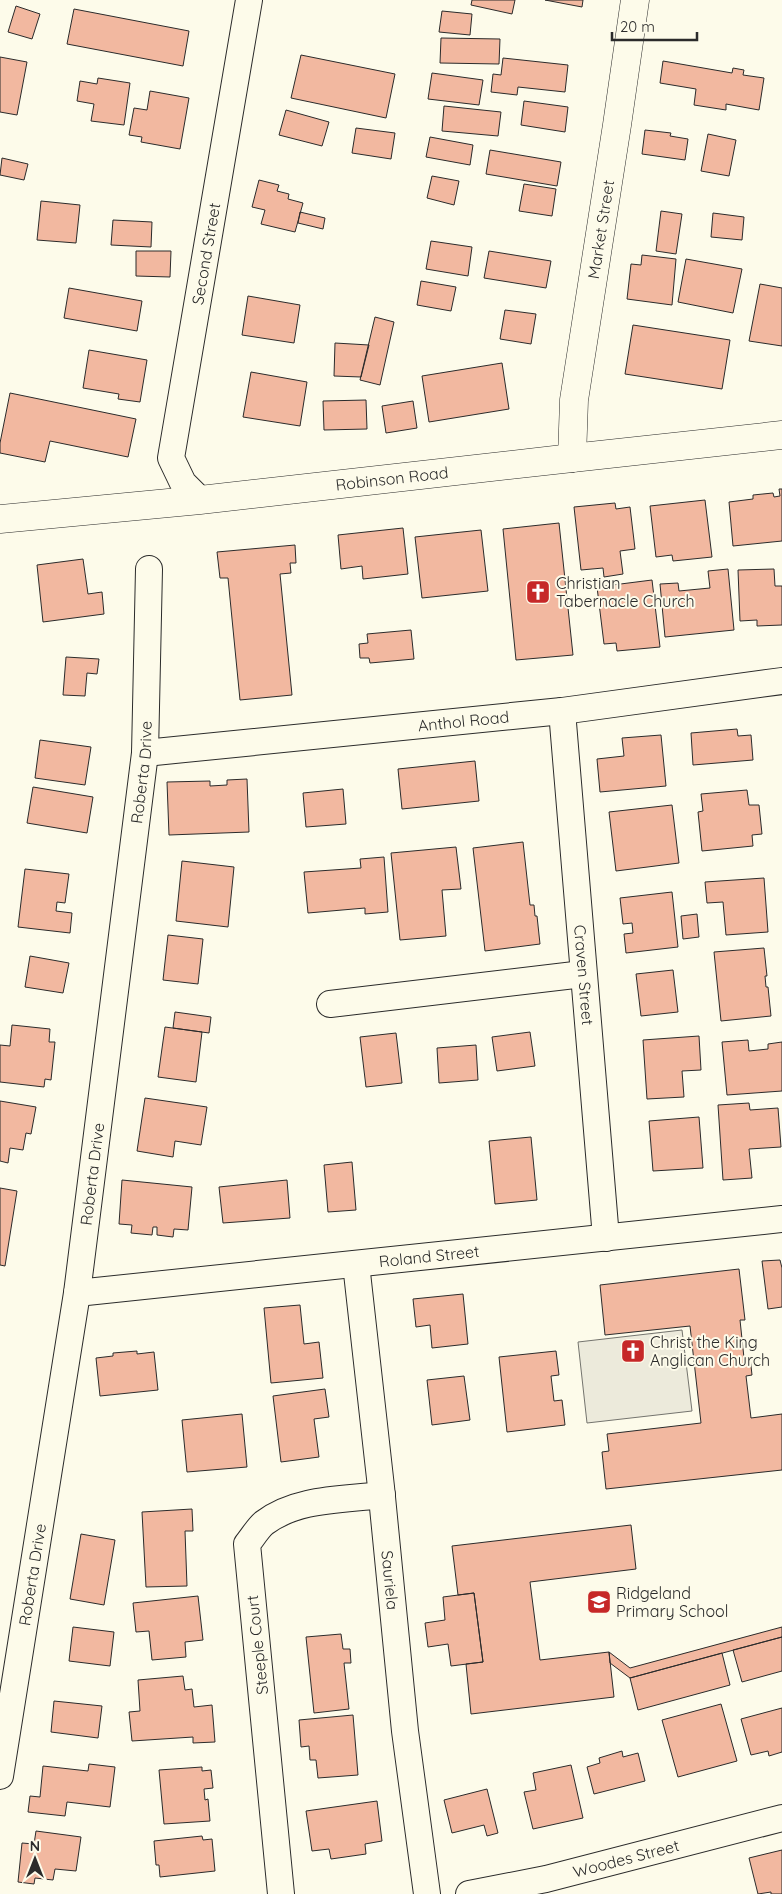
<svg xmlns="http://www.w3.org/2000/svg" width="782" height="1894" viewBox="0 0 782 1894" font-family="Quicksand,sans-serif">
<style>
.parking{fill:#eceadb;stroke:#74746e}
.building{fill:#f2b8a0;stroke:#2b2b2b}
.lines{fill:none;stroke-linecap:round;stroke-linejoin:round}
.street-casing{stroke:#2b2b2b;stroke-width:28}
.secondary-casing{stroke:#2b2b2b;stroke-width:29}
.primary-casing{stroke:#2b2b2b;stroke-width:29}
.street{stroke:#fdfbea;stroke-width:26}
.secondary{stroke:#fdfbea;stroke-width:28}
.primary{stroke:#fdfbea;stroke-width:28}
.labels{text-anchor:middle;stroke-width:4;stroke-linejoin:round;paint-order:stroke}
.street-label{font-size:16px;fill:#2b2b2b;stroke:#fdfbea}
.poi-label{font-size:16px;fill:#2b2b2b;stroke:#fdfbea;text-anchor:start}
</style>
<rect width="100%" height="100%" fill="#fdfbea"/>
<path class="parking" d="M682,1330L692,1411L587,1423L578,1342Z"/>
<path class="building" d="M472,0H515L512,14L471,5Z
M545,0H583L582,7Z
M16,6L40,14L32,39L8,32Z
M74,9L189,31L183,66L67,44Z
M442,11L472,14L470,35L439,32Z
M441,38L500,39L499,64L440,63Z
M301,55L395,74L386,118L291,98Z
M0,57L27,62L17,115L0,112Z
M503,58L568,65L565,92L518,87L517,95L491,92L493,74L501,75Z
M663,61L732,73L733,68L744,70L743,75L764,78L759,110L726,104V110L694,105L696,89L660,83Z
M432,73L483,80L479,105L428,99Z
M98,78L130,83L124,125L91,121L94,104L77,101L80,81L97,84Z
M150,91L189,98L180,149L141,142L142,137L129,135L134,108L147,110Z
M524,101L568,107L565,132L521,125Z
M444,106L501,112L498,136L442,131Z
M286,110L329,122L322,146L279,135Z
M356,128L395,133L391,159L352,153Z
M645,130L671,133L670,136L688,139L685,160L642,154Z
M708,134L736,140L729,176L701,171Z
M430,137L473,145L470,165L426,157Z
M490,150L561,162L557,186L486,174Z
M2,158L28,164L24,180L0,175Z
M432,176L459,181L454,205L427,198Z
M259,180L279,185L277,191L289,194L288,199L303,203L295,232L261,224L265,210L252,207Z
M524,184L556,189L552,216L519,211Z
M41,201L80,205L76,243L37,240Z
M661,211L682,214L676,254L656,251Z
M300,212L325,218L323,229L298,223Z
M713,213L744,217L742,240L711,237Z
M113,220L152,222L151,247L111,245Z
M431,241L472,247L468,276L426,269Z
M136,251H171L170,277L136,276Z
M489,251L551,261L546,288L484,278Z
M642,255L676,259L672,305L627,299L631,264L641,265Z
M686,259L742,269L733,313L678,302Z
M421,281L456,287L451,311L417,305Z
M760,284L782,288V346L749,341Z
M69,288L142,301L137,331L64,318Z
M248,296L300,305L294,343L242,335Z
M505,310L536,314L531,344L500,339Z
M375,317L394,322L380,385L360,380Z
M633,325L730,340L722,389L625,374Z
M335,343L369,345L361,377L334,376Z
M89,350L147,360L140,402L118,399L119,394L83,388Z
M502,363L509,409L429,422L422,376Z
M251,372L307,382L300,426L243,417Z
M10,393L136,419L128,457L50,441L45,462L0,453V443Z
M366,400L367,429L324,430L323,401Z
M413,401L417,428L386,433L382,406Z
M779,489H782V541L733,546L729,502L753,499V495L773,493L774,497L780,496Z
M705,500L712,557L673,561L672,555L656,557L650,506Z
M615,503L616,509L630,507L635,549L620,551L623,574L604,577L603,568L581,570L574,507Z
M559,523L573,655L516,660L503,529Z
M403,528L408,574L363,579L362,566L341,569L338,535Z
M481,530L488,591L422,598L415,537Z
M295,545L296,563H290L291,573L280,574L292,695L240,700L228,578H220L217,552Z
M83,559L88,594L102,592L104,614L43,622L37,565Z
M728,569L734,630L665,637L660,584L678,583L679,591L710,588L708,571Z
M774,569L775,586H782V625L757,626V620L740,621L738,570Z
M652,580L660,647L617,651L616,643L604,644L597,587Z
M411,630L414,659L370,663L369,658H360L359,644L368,643L367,634Z
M66,657L99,659L97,674L87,673L85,696L63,695Z
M737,729L738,736L751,735L753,760L693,765L691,733Z
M661,735L666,786L600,792L597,759L624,756L622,738Z
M40,740L91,747L85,785L35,778Z
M475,761L479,801L402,809L398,769Z
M247,779L249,832L169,835L167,782L210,781V786L227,785V780Z
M33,787L93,797L87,833L27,823Z
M343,789L346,824L306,827L303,793Z
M747,790L749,805H759L762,834L752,835L753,846L702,851L698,812L703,811L701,794Z
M672,805L679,863L616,871L609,812Z
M523,842L530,905H534L535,916H537L540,944L485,951L473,848Z
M456,847L461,889L442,890L446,936L400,940L391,853Z
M384,857L388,912L365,914V908L308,913L304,872L361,868L360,859Z
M182,861L234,867L228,927L176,921Z
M25,869L69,874L65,903L57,902L56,911L72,913L70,933L18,927Z
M764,878L768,932L726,935L723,902L707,903L705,882Z
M672,892L678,947L626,953L624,934L633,933L632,923L623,924L620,898Z
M697,914L699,937L683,939L681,916Z
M168,935L203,939L198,984L163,980Z
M764,948L767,976H765L766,987H768L771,1016L721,1021L714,952Z
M30,956L69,963L63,993L25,987Z
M673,970L678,1012L641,1016L636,974Z
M175,1012L211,1017L209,1033L173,1028Z
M12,1025L50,1029L49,1042H55L51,1080L45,1079L44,1087L0,1082V1045L10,1046Z
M165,1027L202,1032L196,1082L158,1077Z
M530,1032L535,1066L497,1071L492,1037Z
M396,1033L402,1083L366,1087L360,1037Z
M699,1036L701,1070L682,1071L684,1097L647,1099L643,1040Z
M748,1040L749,1051L768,1049V1044L782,1042V1091L727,1095L722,1042Z
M476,1045L478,1080L439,1083L437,1048Z
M145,1098L207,1107L201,1145L175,1141L173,1157L137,1151Z
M0,1101L36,1107L31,1134L26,1133L23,1150L10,1148L8,1163L0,1161Z
M749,1103L750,1110L778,1108L781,1147L749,1149L752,1178L723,1180L718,1105Z
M699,1117L703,1168L653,1171L649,1121Z
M531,1137L537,1200L495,1204L489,1141Z
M352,1162L356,1210L328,1212L324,1165Z
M122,1180L192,1187L188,1230L174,1229L173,1237L157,1235V1227H153L152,1235L131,1233L132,1225L119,1224Z
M287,1180L290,1218L223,1223L219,1187Z
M0,1188L17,1191L5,1266L0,1265Z
M780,1260L782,1268V1307L768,1309L762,1261Z
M739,1269L745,1320H740L744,1358L750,1357L752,1375L746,1376L751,1418L782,1414V1470L606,1489L602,1452L609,1451L607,1434L701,1423L690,1326L605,1335L600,1285Z
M463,1294L468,1344L432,1348L430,1325L416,1327L413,1299Z
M300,1305L304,1344L319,1342L323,1378L271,1383L264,1308Z
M137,1351V1354L154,1352L158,1390L100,1396L96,1358L113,1356V1353Z
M556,1351L559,1375L551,1376L554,1401L562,1400L565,1425L507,1432L499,1357Z
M464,1376L470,1420L432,1425L427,1380Z
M325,1389L329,1417L314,1419L319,1457L281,1462L273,1396Z
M242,1414L247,1467L187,1472L182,1420Z
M192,1509L193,1531H185L187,1586L146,1587L142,1512Z
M631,1525L636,1569L530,1582L540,1660L609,1652L614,1697L471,1714L466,1664L483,1662L474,1593L458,1595L452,1546Z
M81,1534L115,1540L104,1605L70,1599Z
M474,1593L483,1662L451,1666L448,1644L428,1647L425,1623L445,1620L443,1597Z
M198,1596L203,1640L185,1642L186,1657L152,1660L149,1631L136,1632L133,1603Z
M73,1627L114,1632L110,1666L69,1661Z
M782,1627V1637L630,1678L610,1663L609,1652L630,1668Z
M341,1634L343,1649H350L351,1663H344L349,1709L314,1713L306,1637Z
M782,1637V1671L742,1682L733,1650Z
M722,1653L730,1685L638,1710L630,1678Z
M183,1676L185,1690L192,1689L194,1707L212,1705L215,1742L193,1743V1737L132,1741L129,1712L140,1711L138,1680Z
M54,1701L102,1706L98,1738L51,1732Z
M721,1704L737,1761L678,1777L662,1720Z
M782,1708V1752L769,1756L768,1751L751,1755L741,1719Z
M353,1715L358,1775L318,1778L316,1760H310L309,1746L301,1747L299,1720Z
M622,1751L623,1757L638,1753L645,1781L594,1794L587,1767L600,1763L599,1758Z
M89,1764L115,1767L110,1807L67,1802L65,1816L28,1812L30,1796L40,1797L43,1766L88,1771Z
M571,1765L583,1818L533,1829L524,1792L536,1790L533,1773Z
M202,1767V1771L211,1770L213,1788L204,1789L205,1800L208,1799L210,1821L164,1824L159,1770Z
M487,1789L498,1833L487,1836L484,1825L452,1833L444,1800Z
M377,1801L382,1841L365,1844L366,1854L331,1859L329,1849L312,1851L306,1811Z
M36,1831L81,1837L76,1871L55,1869L53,1880L35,1878L34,1884L18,1882L22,1843L34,1844Z
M202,1836L203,1840L212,1839L215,1871L160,1877L159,1865H156L154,1841Z
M782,1850V1894H771V1892L758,1894L749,1858Z"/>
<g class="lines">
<defs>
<g id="street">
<path id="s1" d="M200,500L183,483L171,458L249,0"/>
<path id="s2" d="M562,711L606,1238"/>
<path id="s3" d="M145,753L562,711L782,681"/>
<path d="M330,1004L583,974"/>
<path id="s4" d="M356,1264L381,1487L405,1731L427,1894"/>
<path id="s5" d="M77,1293L782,1219"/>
<path id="s6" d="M0,1776L77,1293L145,753L149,569"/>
<path d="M281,1894L247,1544C252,1538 258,1528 264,1523C297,1498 342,1500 382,1495"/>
<path id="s7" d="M469,1894L546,1879L782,1818"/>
</g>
<path id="secondary" d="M572,458L782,435"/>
<g id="primary">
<path id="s8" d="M0,519L200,500L572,458L574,400L617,125L635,0"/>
</g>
</defs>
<use href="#street" class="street-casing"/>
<use href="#secondary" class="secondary-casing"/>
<use href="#primary" class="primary-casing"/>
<use href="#street" class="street"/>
<use href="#secondary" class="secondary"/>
<use href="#primary" class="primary"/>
</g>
<defs>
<symbol id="church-square" viewBox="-11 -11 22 22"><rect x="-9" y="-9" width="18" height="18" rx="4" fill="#c62828" stroke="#fdfbea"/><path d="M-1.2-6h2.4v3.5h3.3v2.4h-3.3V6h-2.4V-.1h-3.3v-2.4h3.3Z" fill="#fff"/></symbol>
<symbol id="school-square" viewBox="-11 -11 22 22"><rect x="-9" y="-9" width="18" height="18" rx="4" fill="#c62828" stroke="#fdfbea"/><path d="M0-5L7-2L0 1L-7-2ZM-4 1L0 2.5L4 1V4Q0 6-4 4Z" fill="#fff"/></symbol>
</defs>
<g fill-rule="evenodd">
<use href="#church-square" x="524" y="578" width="28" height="28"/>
<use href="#church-square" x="619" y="1337" width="28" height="28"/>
<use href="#school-square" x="585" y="1588" width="28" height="28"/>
</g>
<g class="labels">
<g class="street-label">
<text dy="6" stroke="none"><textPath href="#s8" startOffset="806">Market Street</textPath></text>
<text dy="6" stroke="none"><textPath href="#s1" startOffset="259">Second Street</textPath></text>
<text dy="6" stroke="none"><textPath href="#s8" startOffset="394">Robinson Road</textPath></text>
<text dy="6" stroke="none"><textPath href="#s3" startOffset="320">Anthol Road</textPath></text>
<text dy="6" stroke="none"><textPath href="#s6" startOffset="1014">Roberta Drive</textPath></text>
<text dy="6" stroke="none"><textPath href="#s2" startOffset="265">Craven Street</textPath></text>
<text dy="6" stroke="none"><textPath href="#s6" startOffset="609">Roberta Drive</textPath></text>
<text dy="6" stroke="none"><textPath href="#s5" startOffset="354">Roland Street</textPath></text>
<text dy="6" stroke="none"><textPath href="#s6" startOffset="204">Roberta Drive</textPath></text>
<text dy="6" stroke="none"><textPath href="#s4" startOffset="318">Sauriela</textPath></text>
<text transform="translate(257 1645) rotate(-96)" y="6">Steeple Court</text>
<text dy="6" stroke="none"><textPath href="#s7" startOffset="161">Woodes Street</textPath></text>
</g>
<g class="poi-label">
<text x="556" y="589">Christian<tspan x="556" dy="18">Tabernacle Church</tspan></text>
<text x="650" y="1348">Christ the King<tspan x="650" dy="18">Anglican Church</tspan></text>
<text x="616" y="1599">Ridgeland<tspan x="616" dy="18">Primary School</tspan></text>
</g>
</g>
<g transform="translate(35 1859)" stroke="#fdfbea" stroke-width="4" paint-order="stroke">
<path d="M0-4L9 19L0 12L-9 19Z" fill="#2b2b2b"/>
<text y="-8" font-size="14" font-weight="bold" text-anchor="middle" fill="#2b2b2b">N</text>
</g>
<path d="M612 32v8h85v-8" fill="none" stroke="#2b2b2b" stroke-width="2.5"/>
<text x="620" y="32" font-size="15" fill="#2b2b2b" stroke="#fdfbea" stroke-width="4" paint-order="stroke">20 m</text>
</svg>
